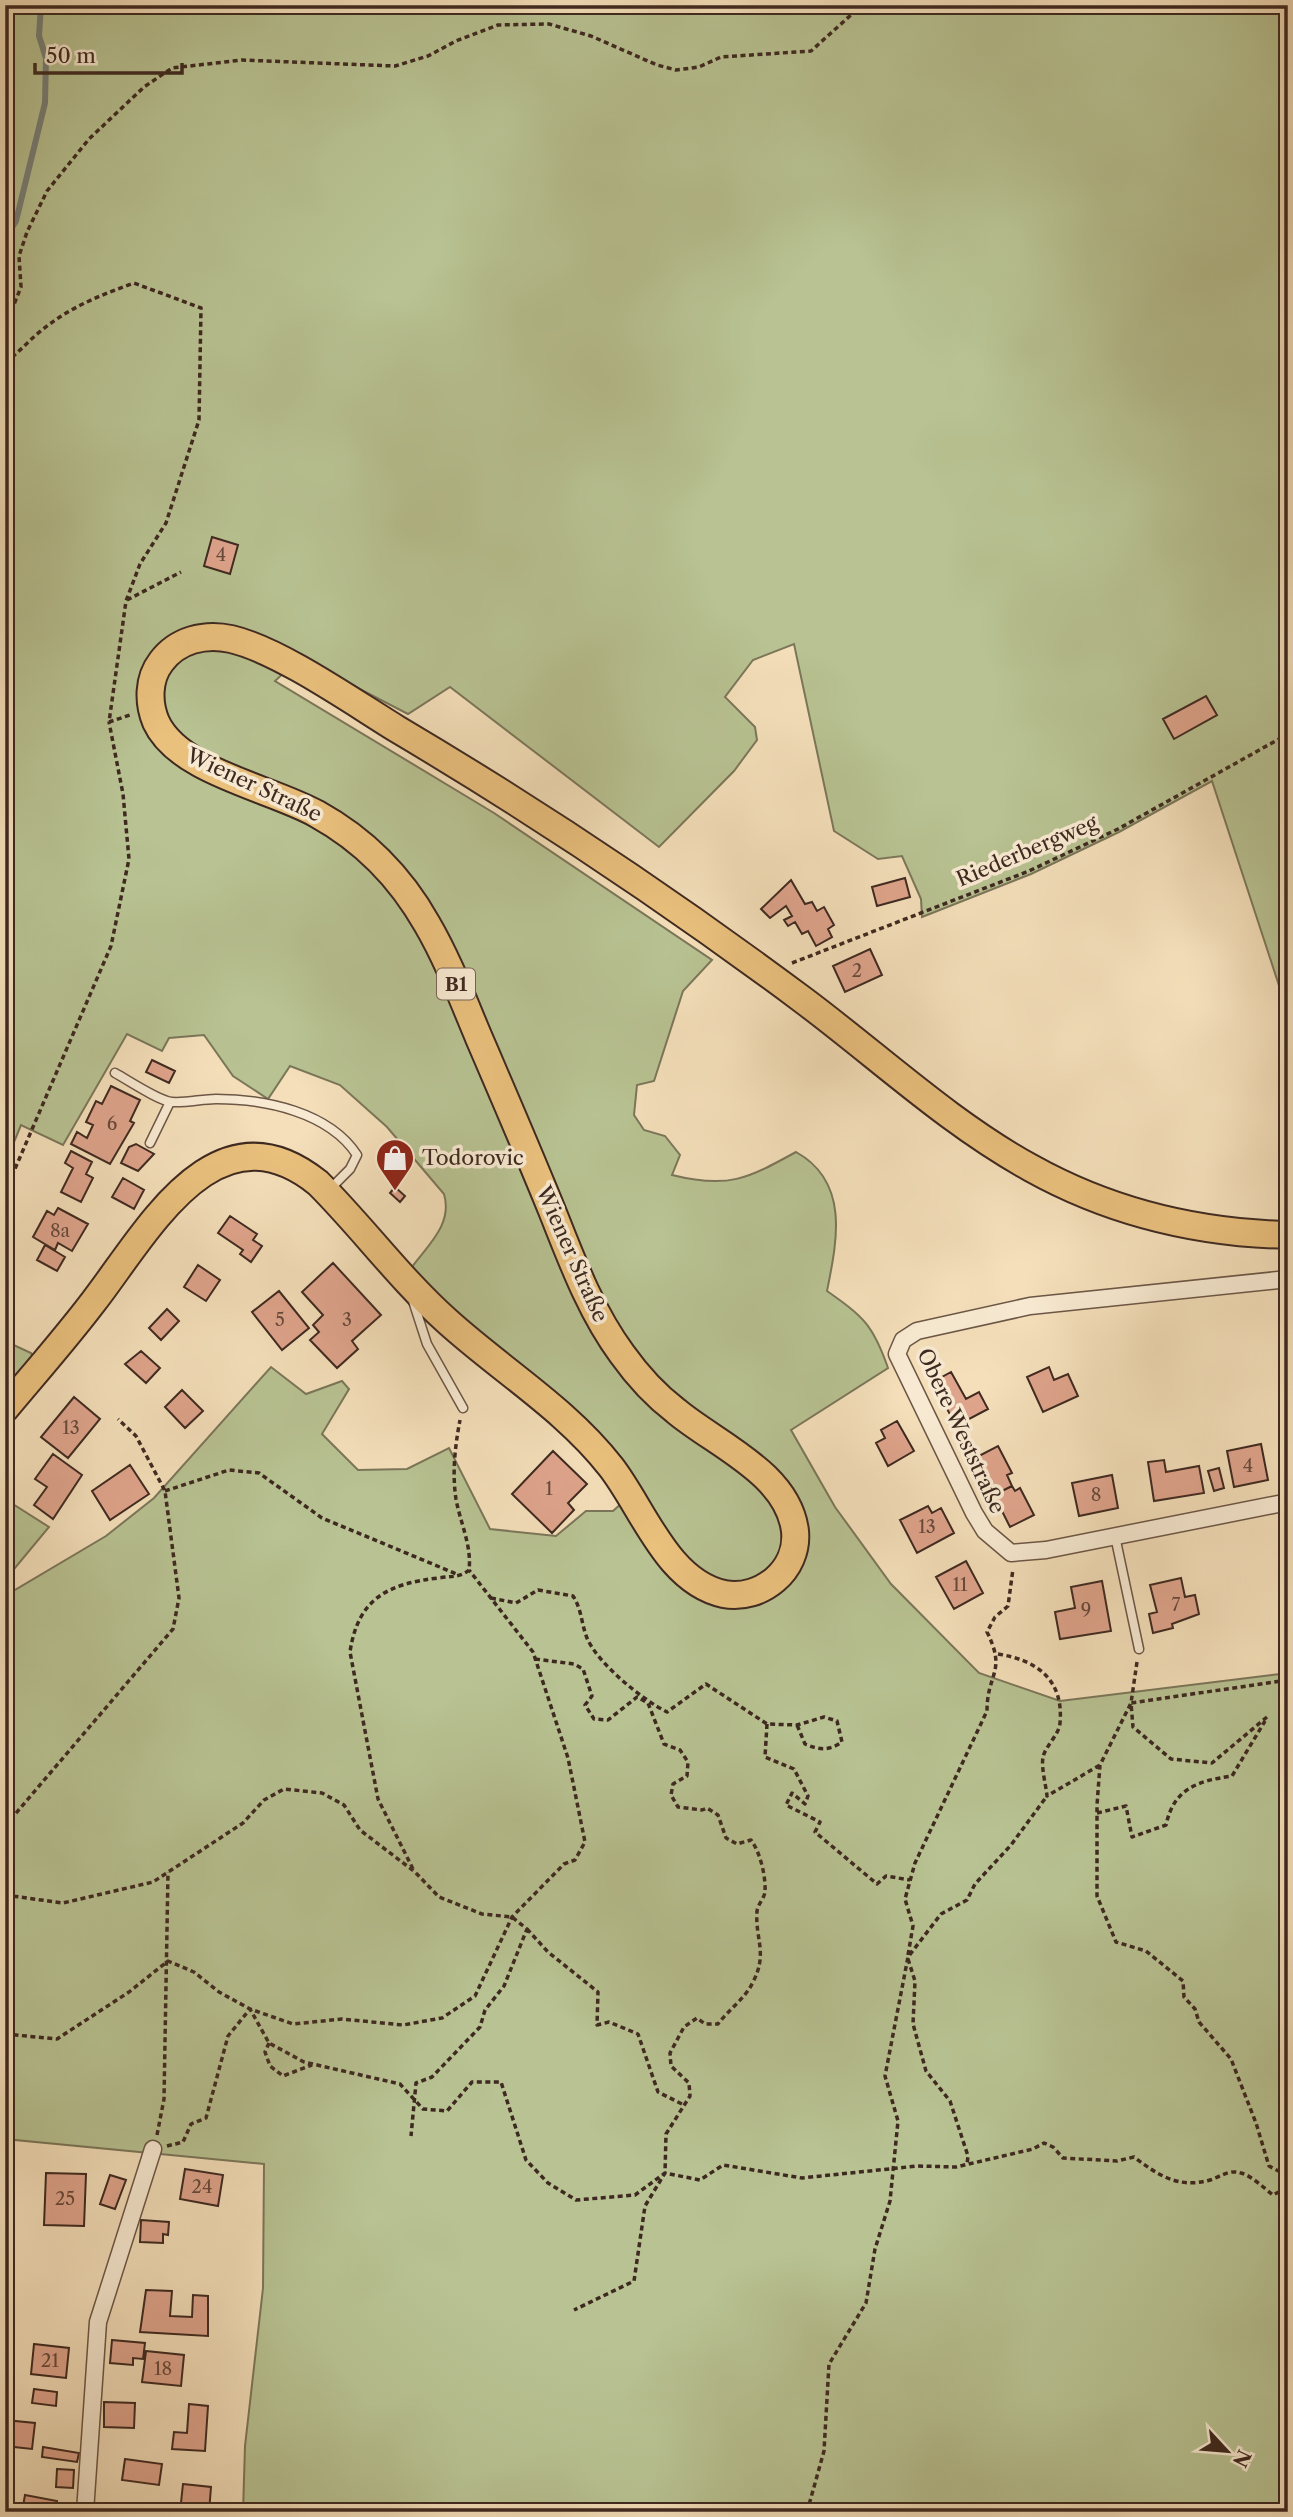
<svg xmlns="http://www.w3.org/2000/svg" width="1293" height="2517" viewBox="0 0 1293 2517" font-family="'Libre Caslon Text',serif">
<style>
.green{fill:#b8c292;stroke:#7b7659;stroke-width:2}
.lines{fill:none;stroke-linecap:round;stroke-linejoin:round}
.stream{stroke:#78817b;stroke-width:6}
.building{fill:#dfa48c;stroke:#3e2920;stroke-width:2}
.service-casing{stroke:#6c5646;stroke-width:11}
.minor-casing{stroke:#6c5646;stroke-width:19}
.primary-casing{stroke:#3e2920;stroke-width:30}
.path{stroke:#3e2920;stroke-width:3.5;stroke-dasharray:5 3.5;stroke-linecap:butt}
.service{stroke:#f8ead2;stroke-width:8}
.minor{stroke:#f8ead2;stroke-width:16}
.primary{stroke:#eac07d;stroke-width:26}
.labels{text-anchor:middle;stroke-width:7;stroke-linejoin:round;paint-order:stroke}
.number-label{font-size:18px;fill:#66483b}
.shield{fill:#f8ead2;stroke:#766355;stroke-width:2}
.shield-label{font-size:19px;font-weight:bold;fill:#3e2920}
.street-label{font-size:21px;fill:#3e2920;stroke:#f8ead2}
.poi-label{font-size:21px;fill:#3e2920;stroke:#f8ead2;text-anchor:start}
</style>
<rect width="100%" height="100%" fill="#f4dfba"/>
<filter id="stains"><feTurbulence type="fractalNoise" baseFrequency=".00286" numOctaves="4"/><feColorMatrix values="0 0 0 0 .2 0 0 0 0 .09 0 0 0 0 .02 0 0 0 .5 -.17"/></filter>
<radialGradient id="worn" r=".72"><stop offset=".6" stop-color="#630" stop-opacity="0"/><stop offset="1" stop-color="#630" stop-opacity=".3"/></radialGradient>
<path class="green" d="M5,5H1288V1013L1212,781L1119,832L1031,874L922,917L921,899L902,856L878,859L834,831L794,644L753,660L725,697L755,727L757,740L734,771L659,847L450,687L408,714L300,658L275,681L494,813L712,960L683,991L654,1081L637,1085L634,1115L644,1130L665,1136L680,1155L672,1175C728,1189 747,1179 796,1152C850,1182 837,1241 827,1291C864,1317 873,1325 888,1368L791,1430L835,1507L891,1584L979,1673L1060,1701L1288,1673V2512H243L245,2446L263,2288L264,2164L5,2139V1587L13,1591L106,1536L154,1498L271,1367L306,1394L342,1381L349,1389L322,1434L358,1470L407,1469L449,1448L490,1529L556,1536L586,1511H613L623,1502L595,1461L412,1267C428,1245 453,1224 444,1194L387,1127L340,1085L290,1066L268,1099L233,1076L204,1035L169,1038L162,1051L127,1034L63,1145L21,1125L5,1164Z
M5,1341L31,1353L34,1359L5,1410Z
M5,1499L49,1527L5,1580Z"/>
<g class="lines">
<path class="stream" d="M5,238L16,221L45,103L46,58L39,36L41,5
M5,271V280"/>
</g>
<path class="building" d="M212,537L238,545L230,574L204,566Z
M1206,696L1217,715L1174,739L1163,719Z
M905,878L910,897L877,906L872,887Z
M791,880L805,904L812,902L817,911L824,907L834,925L828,929L832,937L816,946L808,931L802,934L795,922L788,926L784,920L792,916L786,906L770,918L761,909Z
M870,949L882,975L845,992L833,966Z
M152,1060L175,1071L169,1083L146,1072Z
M111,1086L140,1100L130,1121L134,1123L110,1164L71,1144L77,1132L87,1138L93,1125L86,1122L96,1101L102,1104Z
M136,1144L154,1154L138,1171L121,1163L129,1147Z
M71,1151L92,1162L86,1174L93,1178L81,1202L61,1192L73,1168L65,1163Z
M123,1178L144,1190L134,1209L112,1197Z
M395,1187L405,1196L400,1202L390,1193Z
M58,1208L88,1224L72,1251L58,1243L55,1250L33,1237L47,1211L54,1215Z
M230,1216L257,1234L253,1240L262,1246L251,1262L240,1254L243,1250L218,1233Z
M45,1245L65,1257L57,1271L37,1260Z
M333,1263L381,1315L352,1341L358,1349L337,1368L310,1340L319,1332L313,1325L323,1315L302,1292Z
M198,1265L220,1280L206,1301L184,1287Z
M279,1291L309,1328L282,1350L252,1312Z
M167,1309L179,1321L161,1340L149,1328Z
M141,1351L160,1368L146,1383L125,1364Z
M1049,1367L1054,1380L1068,1374L1078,1396L1043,1412L1027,1377Z
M951,1372L966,1399L979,1392L988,1409L956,1426L933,1382Z
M182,1390L203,1411L185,1428L165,1407Z
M74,1397L100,1419L68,1458L41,1437Z
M897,1421L914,1451L888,1466L876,1443L885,1438L881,1430Z
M1261,1444L1268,1480L1234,1487L1227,1451Z
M998,1446L1012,1473L1007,1475L1012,1486L994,1495L988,1485L985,1487L981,1480L985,1478L975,1458Z
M553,1451L587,1484L568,1503L574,1510L552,1533L512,1494Z
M53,1454L82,1475L53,1519L34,1505L47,1487L35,1479Z
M1164,1460L1166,1472L1199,1466L1204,1493L1154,1501L1148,1462Z
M130,1465L149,1494L110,1520L92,1491Z
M1219,1468L1224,1488L1214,1491L1208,1471Z
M1112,1475L1118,1508L1079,1516L1072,1483Z
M1012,1486L1015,1491L1020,1488L1034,1515L1010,1527L1000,1507L996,1509L992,1502L996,1500L994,1495Z
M928,1506L932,1513L941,1508L954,1533L917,1553L900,1520Z
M966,1561L983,1593L954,1609L936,1577Z
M1181,1578L1185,1597L1195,1595L1199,1614L1172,1624L1173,1628L1153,1633L1149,1614L1157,1612L1150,1585Z
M1102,1581L1111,1631L1060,1639L1055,1612L1075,1608L1071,1587Z
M185,2169L223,2175L218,2206L180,2199Z
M46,2173L86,2174L84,2226L44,2225Z
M110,2175L126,2180L115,2209L100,2204Z
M141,2220L169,2222L168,2235L163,2234V2243L140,2242Z
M146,2290L172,2291L170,2316L192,2317L193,2295L208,2296V2336L140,2332Z
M112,2340L145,2343L143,2359L133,2358V2365L110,2363Z
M34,2344L69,2348L66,2378L31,2374Z
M146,2351L184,2355L181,2386L142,2382Z
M34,2389L57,2392L56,2406L32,2403Z
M104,2402L135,2403L134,2428L104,2427Z
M189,2404L208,2406L205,2451L172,2449L174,2432L187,2433Z
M5,2420L35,2423L32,2449L5,2446Z
M43,2447L79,2453L77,2462L42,2457Z
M125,2459L162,2464L159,2485L122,2480Z
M57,2469L74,2470L73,2488L56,2487Z
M183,2484L211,2487L209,2512H180Z
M25,2495L57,2501L55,2512H22Z"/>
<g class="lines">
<defs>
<path id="service" d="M115,1073C128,1080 159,1101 172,1102C187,1103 202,1099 216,1099C265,1099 329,1112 357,1155L350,1169L329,1190
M150,1143L170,1102
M413,1301L427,1344L463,1408
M1115,1536L1139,1649"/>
<path id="minor" d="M1288,1279L1030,1306L917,1331L903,1340L897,1354L974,1513L985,1531L1011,1553L1046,1550L1288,1502
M85,2512L98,2322L153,2149"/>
<path id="primary" d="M5,1409C35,1373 66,1338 94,1301C148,1231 216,1101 318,1183C363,1228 400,1279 447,1321C501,1370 566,1409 611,1467C643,1508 667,1582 724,1594C761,1601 799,1570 795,1531C788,1473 715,1444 676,1411C655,1395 637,1375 622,1354C591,1312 572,1261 553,1213C529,1154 504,1096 479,1038C463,1000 448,960 427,924C401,878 364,840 317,814C271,788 179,772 156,722C148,703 148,679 161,662C177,640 205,633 231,639C279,650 353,702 397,729C537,812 673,903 803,1000C878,1056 949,1123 1031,1168C1110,1212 1198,1233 1288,1235"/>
</defs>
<use href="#service" class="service-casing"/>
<use href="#minor" class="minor-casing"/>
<use href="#primary" class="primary-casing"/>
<path class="path" d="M5,327L21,287L19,256L27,232L47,191L89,139L144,87L172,68L242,60L395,66L428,56L456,41L498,25L549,24L591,36L657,65L676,70L699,67L721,57L811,51L862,5
M5,362C19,353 29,340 42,330C70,307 101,295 134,283L201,308L199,420L166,523L140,564L126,601L109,722L130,715
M127,600L181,572
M792,963L1029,871L1118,829L1288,734
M5,1192L111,946L129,859L123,794L109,722
M165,1491L229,1470L259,1473L322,1518L459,1575
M491,1598L516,1603L538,1590L573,1596C582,1610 581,1623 587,1638C598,1664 643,1700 667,1712L706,1684L767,1724L797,1725L824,1717L837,1721L842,1742C829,1751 819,1750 805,1744L797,1725
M998,1654C1036,1660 1064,1679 1060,1723C1059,1735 1046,1745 1043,1757C1041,1768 1046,1785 1047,1796L1100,1765
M535,1659L574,1664L583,1669L592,1696L585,1705L594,1719L608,1720L637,1697L648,1703L664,1744L680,1750L688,1762L687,1776L673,1784L671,1795L678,1807L702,1810L707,1808L718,1815L726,1838L737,1844L751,1840C760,1852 766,1876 765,1892C764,1899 757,1905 757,1912C755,1939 768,1953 753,1982C745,1999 729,2009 718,2024H705L697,2018L684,2027L670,2053L671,2066L689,2083L690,2096L666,2134L665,2173L645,2206L634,2281L574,2310
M1137,1662L1131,1703L1100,1765L1097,1805V1896L1116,1942L1146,1951L1183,1981L1184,1997L1195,2009L1199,2022L1231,2059L1256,2123L1269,2166L1288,2176
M1267,1717L1212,1763L1171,1759L1133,1727L1131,1703L1288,1680
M767,1724L765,1757L794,1769L808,1796L805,1804L792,1793L786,1805L820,1822L815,1832L877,1884L886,1876L910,1880
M1097,1813L1126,1806L1132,1837L1166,1825C1174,1788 1198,1781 1232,1776L1265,1721
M5,1826L173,1629L179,1598L165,1491L136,1436L118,1419
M413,1869L378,1799L350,1652C358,1598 388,1584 438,1578C450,1576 460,1578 469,1570C472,1546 460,1522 456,1499C452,1473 455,1446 460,1420
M5,1895L63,1903L153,1882L243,1823L264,1800L284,1789L322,1793L344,1805L360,1830L415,1872L439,1897L482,1914L512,1917L527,1929L504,1986L485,2010L480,2027L432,2077L416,2083L411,2136
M527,1929L548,1952L598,1992L597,2025L609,2022L638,2034L658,2092L684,2105
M908,1955L913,1926L905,1899L915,1863L987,1711C987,1673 1007,1672 987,1632L995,1617L1008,1606L1013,1569
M908,1959L915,1981L913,2024L926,2071L950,2101L968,2156L967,2165
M5,2034L57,2039L129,1992L168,1961L194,1972L219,1992L250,2009L293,2024L342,2019L403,2025L442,2018L475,1996L512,1917L564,1864L575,1860L585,1842L568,1758L533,1652L469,1570
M269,2043L265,2052L270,2066L283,2076L312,2065
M157,2135L164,2099L168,1872
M167,2146L183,2142L191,2124L206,2118L228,2036L250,2009L269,2043L304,2062L400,2084L423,2109L447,2111L472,2082H501L526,2160L548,2183L576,2200L635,2195L665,2173L700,2180L723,2165L802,2178L917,2166L956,2167L1033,2149L1044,2143L1053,2147L1063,2158L1117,2161L1134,2157C1158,2175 1178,2189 1210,2180C1220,2177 1229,2169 1241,2173C1252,2176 1264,2188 1273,2195L1288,2187
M807,2512L824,2451L829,2364L866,2303L875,2249L890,2201L898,2121L885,2076L908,1957L941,1914L967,1900L975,1884L1011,1845L1047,1796"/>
<use href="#service" class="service"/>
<use href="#minor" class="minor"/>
<use href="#primary" class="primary"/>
</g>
<defs>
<symbol id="shop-pin" viewBox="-11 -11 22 30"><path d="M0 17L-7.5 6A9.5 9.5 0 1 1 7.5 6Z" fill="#8f2418" stroke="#f8ead2"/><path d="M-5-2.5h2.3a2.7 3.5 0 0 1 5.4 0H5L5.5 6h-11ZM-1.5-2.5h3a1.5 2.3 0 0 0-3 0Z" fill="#fff"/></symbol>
</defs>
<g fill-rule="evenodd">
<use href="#shop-pin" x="373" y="1136" width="44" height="60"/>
</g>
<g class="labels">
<g class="number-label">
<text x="221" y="561">4</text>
<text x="857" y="977">2</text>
<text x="112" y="1130">6</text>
<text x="60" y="1237">8a</text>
<text x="280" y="1326">5</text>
<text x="347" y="1326">3</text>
<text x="71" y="1434">13</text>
<text x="1248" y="1472">4</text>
<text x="549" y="1495">1</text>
<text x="1096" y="1501">8</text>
<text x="927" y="1533">13</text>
<text x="960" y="1591">11</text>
<text x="1176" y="1611">7</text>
<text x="1086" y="1616">9</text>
<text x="202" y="2193">24</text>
<text x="65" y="2205">25</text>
<text x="50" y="2367">21</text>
<text x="163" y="2375">18</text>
</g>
<rect class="shield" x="437" y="968.5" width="38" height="31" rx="5"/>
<g class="shield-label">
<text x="456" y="991">B1</text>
</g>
<g class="street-label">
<text transform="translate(254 785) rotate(25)" y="7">Wiener Straße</text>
<text transform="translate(1027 851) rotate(-23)" y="7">Riederbergweg</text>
<text transform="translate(572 1254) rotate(66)" y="7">Wiener Straße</text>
<text transform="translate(961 1431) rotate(65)" y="7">Obere Weststraße</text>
</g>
<g class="poi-label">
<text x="422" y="1165">Todorovic</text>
</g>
</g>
<rect width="1293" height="2517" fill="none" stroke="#f4dfba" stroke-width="28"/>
<rect x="7" y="7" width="1279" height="2503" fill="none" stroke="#3e2920" stroke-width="3.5"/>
<rect x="14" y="14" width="1265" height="2489" fill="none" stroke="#3e2920" stroke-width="2"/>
<g transform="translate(1227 2451) rotate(116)" stroke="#f8ead2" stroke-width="5" paint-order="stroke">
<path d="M0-5L12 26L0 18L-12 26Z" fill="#3e2920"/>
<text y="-10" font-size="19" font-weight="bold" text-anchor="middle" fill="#3e2920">N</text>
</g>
<path d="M35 63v10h147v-10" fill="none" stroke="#3e2920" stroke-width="3.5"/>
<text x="46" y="63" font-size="21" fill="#3e2920" stroke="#f8ead2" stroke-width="5" paint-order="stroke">50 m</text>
<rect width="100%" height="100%" filter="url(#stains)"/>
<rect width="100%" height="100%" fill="url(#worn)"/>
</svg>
